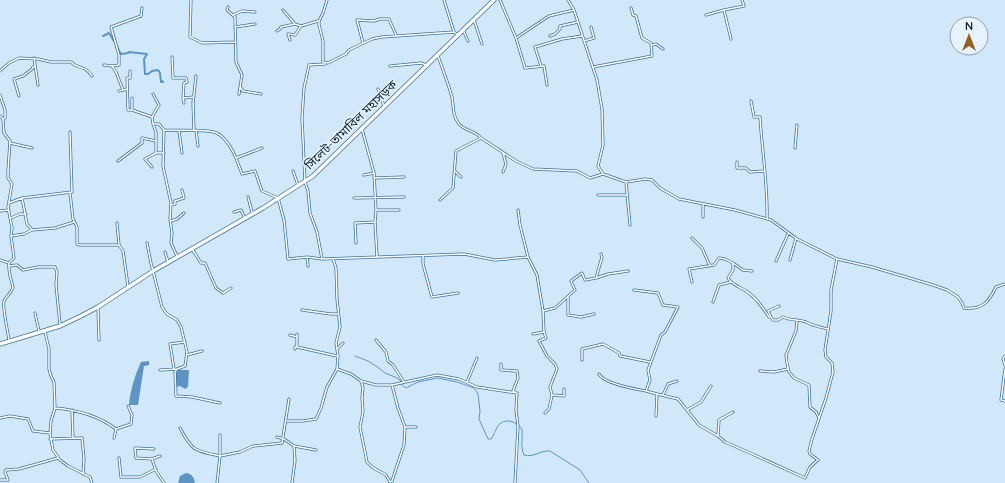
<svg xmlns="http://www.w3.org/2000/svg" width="1005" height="483" viewBox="0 0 1005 483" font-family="Quicksand,'Noto Sans Bengali',sans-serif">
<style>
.water{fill:#5c95c4}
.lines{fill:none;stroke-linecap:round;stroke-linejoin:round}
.stream{stroke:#5c95c4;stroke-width:1}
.canal{stroke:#5c95c4;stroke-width:2}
.street-casing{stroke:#3b719c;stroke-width:3}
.highway-casing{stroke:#3b719c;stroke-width:5}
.street{stroke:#fff;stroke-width:1.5}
.highway{stroke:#fff;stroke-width:3.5}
.labels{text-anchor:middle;stroke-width:3;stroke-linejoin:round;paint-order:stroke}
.street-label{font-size:12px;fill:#071e2f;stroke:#e7f3fc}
</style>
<rect width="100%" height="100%" fill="#d1e7fa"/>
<path class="water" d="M149,361V365L144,366L138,405H129C130,391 135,375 141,362Z
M177,370H189L188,387L185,389L180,386L176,387V372Z
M186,473C192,474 194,477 195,483H178L180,476Z"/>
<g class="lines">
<path class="stream" d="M355,356L368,361L379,368L385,373L395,377L400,380L402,385L406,388L418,382L438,378L457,382L474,388L478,394L480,411L479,419L488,439H491C495,434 496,426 501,423C507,418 520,423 522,430C523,439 520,446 524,455C534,458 540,450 550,451L580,470L589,483"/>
<path class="canal" d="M103,36L109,33L114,41
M117,47L121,54L128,53L129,52L147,54L144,59L145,74H148L152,71L158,70L160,73L161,82L162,81L163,82"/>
<defs>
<path id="street" d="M191,0L190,37L202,43L235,42
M327,0L323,13L319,21V25L323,41V62L328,63L346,54L349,50L372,39L382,37L454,32
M444,0L454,32L458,35
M500,0L516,38L525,68L544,66L547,85
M568,0L574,10L597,80L602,109L603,145L598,166L603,174
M228,7L227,10L235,17L236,62L242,75L239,94
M283,10L295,24
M233,15L242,11L255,12
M706,15L724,10
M474,20L482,44
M301,26L318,21
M235,27L255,24
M463,30L468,41
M277,31L280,29L281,27L295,24L301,26L295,35L288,34L290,40
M550,36L555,34L560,29V26L578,22
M516,38L549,16L574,10
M731,39L724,10L744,6L742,0
M584,41L594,38L591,27
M363,43L357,20L374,21L380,19H389L396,35
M652,45L656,44L663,49
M438,56C443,70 448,83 452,97C454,107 452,115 459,124C465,131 476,131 481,138L516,161L533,169L577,171L590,178L603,174L626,182L645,179L652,180L660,188L679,199L735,210L771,220L797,239L837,259L872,267L933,285L947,290L958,297L962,303L964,308C982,310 989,302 996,287L1005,284
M172,57L173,78H186L187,82L184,83L183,98L194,97
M34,58L38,85
M325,64L309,65L304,88L302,118L305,182L308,191L310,213L317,232L322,259L464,254L495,260L528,257
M104,65L112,66L116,72L123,90
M112,66L119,65V55L111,27L141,16L142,8
M390,66L421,63L426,65
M541,66L535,47L562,39L582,36
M593,67L652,56L651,43L642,38L636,16L633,15L631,8
M0,71L9,63L19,58L38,59L51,62H71C78,70 84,64 92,76
M130,71V78H127L128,110H132
M240,87L243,91L261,94
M378,89L384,106
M119,91L127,89
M0,95L5,110V118L3,119L4,133L10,141L8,171V178L12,184L8,207L12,228L11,236L14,258L9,263C8,272 11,279 13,287C12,293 6,296 4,301C2,307 8,332 9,340
M19,96L14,79L23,76L32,69L33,67H35
M132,98V110L152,117L153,124
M183,98L184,103
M751,101L754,117H760C762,151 768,185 767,219
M0,116L3,119
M152,117L159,105L153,94
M362,129L374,173L364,175
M164,130L163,166L171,203L170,219L172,233L171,243L177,256
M194,130L193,103L196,76
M196,130L198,146
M179,131L182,153
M10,143L32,148
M795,148L797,125
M164,153H156V132L153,124H159L164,130C179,131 201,129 214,132C224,135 232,149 236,158L262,148
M236,158L242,174L255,171L262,191L278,198L284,220L288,259L307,257
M118,161L142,143V138L156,141
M737,162V168H746L750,172L764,171
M152,167L145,159L156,153
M293,171L298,185
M455,171L461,177
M503,172L506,164L503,153
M374,173L376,210H399
M374,178L404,177
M626,182L630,225
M70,193L73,219L77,227V244L80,245H119L123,251L128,286
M598,195H627
M248,197L252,212
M22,198L27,224L32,230
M354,198L404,197
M440,200L453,188L456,151L481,138
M9,203L22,198L72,192L70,132
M171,205L175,204V201L184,198L182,190
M518,210L520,225L528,257L537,275L543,311
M0,211L9,210
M234,212L241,210L245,218
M703,217V205
M11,218L20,214H26
M171,221L177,219L184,213
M375,222L377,256
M117,223L119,245
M11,236L24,234L32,230L55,228L74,222
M692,238L702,248L710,266
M147,243L151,263L162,307L167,314L177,320L181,327L187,352L185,366L177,369L160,370
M356,243L355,223L375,222L376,211
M192,249L201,263H205L216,288L223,293L231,288
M165,252L168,262
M423,256V264L432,297L458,293
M0,260L9,263
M790,260L796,238
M776,261L788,234
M9,266L17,265L23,270L38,267H55L57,272L56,285L60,324
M308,266L307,257L322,259
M752,271L743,270L733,263V270L728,278C732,285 740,287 746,291C756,297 763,308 769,317H771L773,320H778L783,317C791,321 799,319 806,322C813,326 820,327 828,329
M596,278L608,274L628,271
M692,282L689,269L714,265L719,258L725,259L733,263
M634,290L658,293L663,305L678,307L665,332L661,335L648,370L650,380L646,391L657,394
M568,297V315L581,317L594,314
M713,302L719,285L731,282
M98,309L99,340
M302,310L331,314H338
M35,313L39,331
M771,317L768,311L779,306
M797,321L796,331L786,355L787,363L789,372L794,378L809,385L810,407L816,412L819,418
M45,332L49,349V369L51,376L54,382L55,408L51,421L50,434L53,450L60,460L68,466L90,477L92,483
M297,334V347L337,356
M533,334L544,332
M290,335L297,337
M376,340L386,352L388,361L393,365L404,382
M295,349V347H297
M337,349L343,343
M187,355L202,351
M1005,356L1003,359L1005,365
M582,360V349L603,344L619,353L620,356L650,362
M501,364V370L517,371L518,378L513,391L515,392
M174,369L170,344L185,342
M177,369L175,372L176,396L192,397L220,403
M337,369L351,374L361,381L376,385H392L398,408L405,427L404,445L392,481L390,482
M1005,369L1001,400L1005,401
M760,371L774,372L788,369
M599,374C604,384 635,389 646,391
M361,381L363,388L362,397L363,412L360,427L367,462L372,467L386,475L390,482
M467,382L477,358
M392,385L437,375L459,379L477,387L517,393
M552,395L564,396V389
M663,395L668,384L677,381
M55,408C77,410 99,416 116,429L131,424L132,415L128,406
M72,410L73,438
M687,410L701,402L711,386
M545,413L549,409L552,395L550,387L557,369L555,364L547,356L539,341L546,338L544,332L543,311L555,308L575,290L571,281L582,273L585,280L596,278L602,257L601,254
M656,416L657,394L678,399L699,425L718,436L725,442L750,453L805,478L810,467L818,460L810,454L809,451L812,439L826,398L833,372L832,363L826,357L825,350L831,311V290L837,259
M0,418L10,416L28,419L33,431L50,433
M287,421H303L316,419L321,408L327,387L337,369L338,356L336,343L340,327L337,299L336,268L333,259
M405,427H416
M180,428C192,451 195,451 220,456L217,483
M220,435V456L240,452L253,446L282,443L289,399
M718,436L719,420L733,412
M277,437L284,439L294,446
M114,438L116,429
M50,439L82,438L84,459L83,474
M160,456L152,459L156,471L164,483
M119,458L121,477H140L156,469
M152,459L136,458L135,448L154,449
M0,480H8L5,472L6,470L19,469L58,458
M292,483L295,461L294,446L316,450
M515,483L518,426L516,410L517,393"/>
<path id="highway" d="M0,344L60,326L81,316L98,307L153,271L263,208L313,176L494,0"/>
</defs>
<use href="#street" class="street-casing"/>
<use href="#highway" class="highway-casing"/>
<use href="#street" class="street"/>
<use href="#highway" class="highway"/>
</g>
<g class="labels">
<g class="street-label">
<text transform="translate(351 125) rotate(-44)" y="4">সিলেট-তামাবিল মহাসড়ক</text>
</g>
</g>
<g transform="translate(969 36)"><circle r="19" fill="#e7f3fc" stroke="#8d9eaa"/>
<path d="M0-3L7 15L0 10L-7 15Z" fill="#985e1c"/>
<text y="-6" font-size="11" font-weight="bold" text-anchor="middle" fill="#071e2f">N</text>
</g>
</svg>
